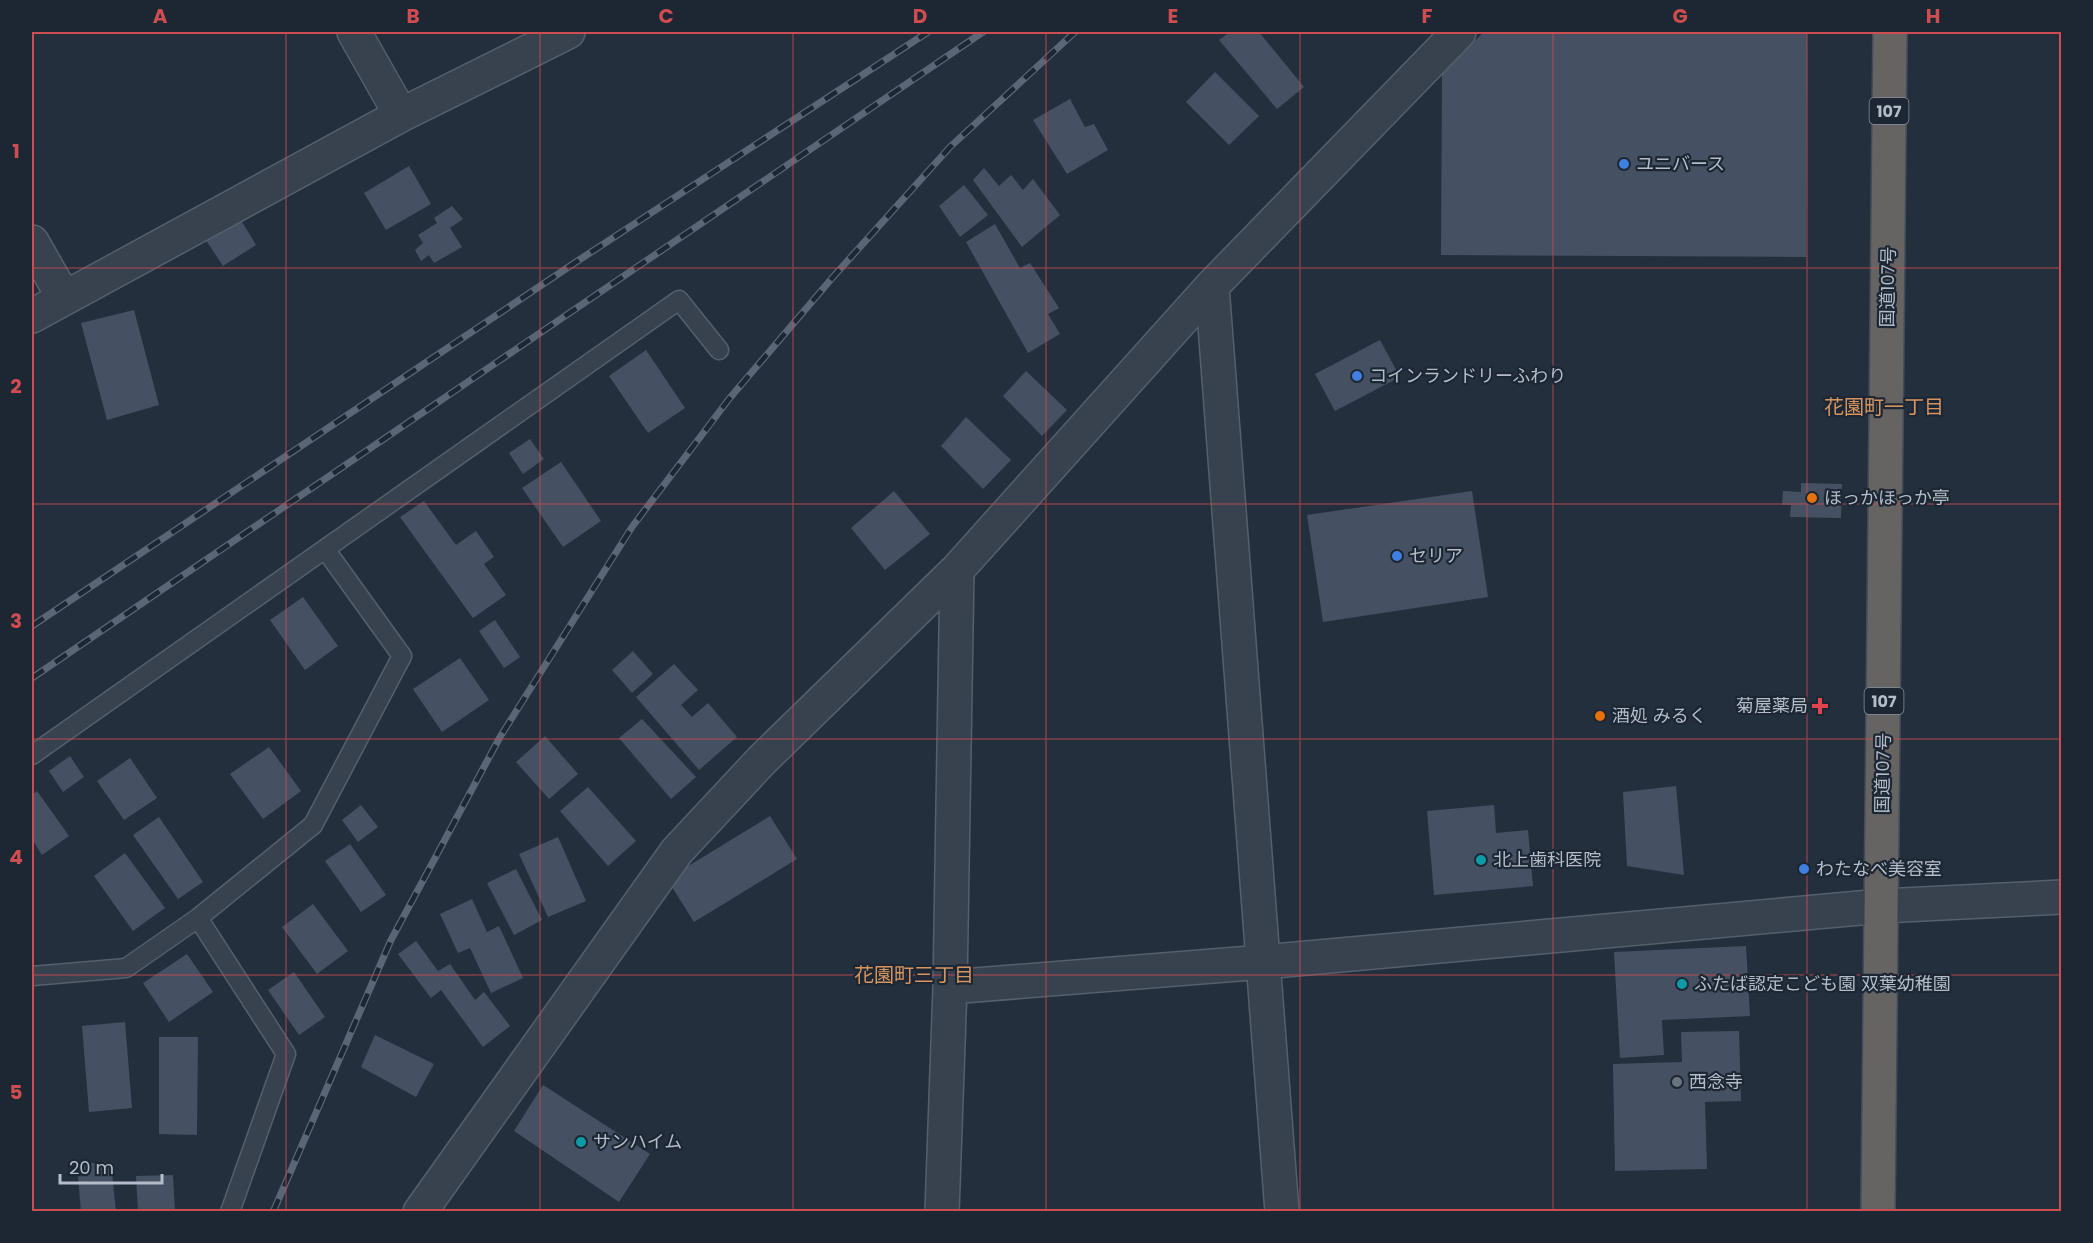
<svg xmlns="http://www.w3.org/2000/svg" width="2093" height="1243" viewBox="0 0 2093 1243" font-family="Poppins,'Noto Sans JP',sans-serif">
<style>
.building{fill:#455162}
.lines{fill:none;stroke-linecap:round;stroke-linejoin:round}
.service-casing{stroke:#565f6c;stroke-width:21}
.minor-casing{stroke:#565f6c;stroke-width:36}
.tertiary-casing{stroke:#565f6c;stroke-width:36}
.trunk-casing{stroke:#434c59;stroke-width:36}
.service{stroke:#38414e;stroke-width:18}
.minor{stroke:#38414e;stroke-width:33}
.tertiary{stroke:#38414e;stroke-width:33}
.trunk{stroke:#656462;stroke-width:33}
.rail-casing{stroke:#5a6575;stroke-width:7}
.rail{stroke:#1d2633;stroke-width:4.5;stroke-dasharray:14;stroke-linecap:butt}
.grid{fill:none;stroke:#ce4d50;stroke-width:1.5;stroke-opacity:0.55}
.shop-dot{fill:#3f7fe0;stroke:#1d2633;stroke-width:2}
.food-dot{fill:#e8710a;stroke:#1d2633;stroke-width:2}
.health-dot{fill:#e0444e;stroke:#1d2633;stroke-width:2}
.culture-dot{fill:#0f9aa8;stroke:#1d2633;stroke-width:2}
.worship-dot{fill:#6b7280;stroke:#1d2633;stroke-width:2}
.labels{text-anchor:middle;stroke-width:4.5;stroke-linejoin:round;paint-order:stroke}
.shield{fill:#1d2633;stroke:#878f9c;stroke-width:1.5}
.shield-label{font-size:16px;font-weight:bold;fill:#b4bcc9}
.poi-label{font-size:18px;fill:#b4bcc9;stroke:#1d2633;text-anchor:start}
.street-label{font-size:18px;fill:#b4bcc9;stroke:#1d2633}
.neighbourhood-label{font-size:20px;fill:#d59563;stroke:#1d2633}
.neatline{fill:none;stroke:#ce4d50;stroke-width:2}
.grid-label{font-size:20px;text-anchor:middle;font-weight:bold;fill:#ce4d50}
</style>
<rect width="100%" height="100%" fill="#242f3e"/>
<path class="building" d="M1230,32H1259L1304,87L1277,109L1219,40Z
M1484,32H1807L1806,257L1441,255L1442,72Z
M1215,72L1259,116L1229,145L1186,102Z
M1070,99L1085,127L1094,124L1108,150L1067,174L1033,120Z
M409,166L431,204L386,230L364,193Z
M984,168L999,186L1011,175L1023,190L1033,179L1060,215L1022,247L973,180Z
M964,185L988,215L960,237L939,206Z
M227,197L256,245L223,266L192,219Z
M452,206L463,219L450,228L462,247L434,263L429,255L421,261L415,250L423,243L418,235L437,223L434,218Z
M995,224L1020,268L1030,263L1059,308L1048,314L1060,334L1028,353L966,242Z
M134,310L159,405L107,420L81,323Z
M1380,340L1400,377L1335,411L1315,374Z
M646,350L685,408L648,433L609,376Z
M1026,371L1067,410L1042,436L1003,396Z
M966,417L1011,460L983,489L941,446Z
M530,439L544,459L523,474L509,453Z
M561,462L601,521L563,547L522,488Z
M1801,483L1842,484L1841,518L1790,517L1791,505H1782L1783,491L1801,492Z
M894,491L930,534L885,570L851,528Z
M1472,491L1488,597L1323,622L1307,515Z
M424,501L456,545L476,531L494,557L484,564L506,595L473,618L400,517Z
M303,597L338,646L305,670L270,620Z
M495,620L520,657L504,668L479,631Z
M633,651L653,674L632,693L612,670Z
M460,658L489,700L442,732L413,689Z
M674,664L698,690L681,705L692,717L708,703L737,737L699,770L636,697Z
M642,719L696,777L671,799L619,738Z
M545,736L578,774L549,799L516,762Z
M269,747L301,791L263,819L230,774Z
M70,756L84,777L63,792L49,771Z
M130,758L157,798L124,820L97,781Z
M1676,786L1684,875L1627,866L1623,792Z
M588,787L636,841L608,866L560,811Z
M37,791L69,836L42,855L32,839V795Z
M361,805L378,827L358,842L342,820Z
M1494,805L1496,833L1528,830L1533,886L1434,895L1427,811Z
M770,816L797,859L694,922L667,879Z
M159,817L203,882L178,899L133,835Z
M558,837L586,901L548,917L519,854Z
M350,844L386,895L361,912L325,861Z
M125,853L165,908L133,931L94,876Z
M516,869L542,920L514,935L487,883Z
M472,899L487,932L499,926L523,978L491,993L470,948L458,953L440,914Z
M313,904L348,951L317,974L282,927Z
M416,941L438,971L450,964L475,1000L484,992L510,1026L483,1047L441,990L431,998L398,954Z
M1746,946L1750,1016L1662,1020L1664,1055L1620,1058L1614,952Z
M187,954L213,992L169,1022L143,983Z
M294,972L325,1017L299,1035L268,990Z
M125,1022L132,1108L89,1112L82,1026Z
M1739,1031L1741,1101L1705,1102L1707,1169L1615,1171L1613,1064L1682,1062L1681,1032Z
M375,1035L434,1064L416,1097L361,1067Z
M159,1037H198L197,1135L159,1134Z
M543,1085L650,1154L619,1202L514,1131Z
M111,1162L116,1212H81L77,1164Z
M173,1175L175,1212H138L136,1176Z"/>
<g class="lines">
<defs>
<path id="service" d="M32,755L679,300L719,350
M198,918L286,1054L230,1212
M32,976L126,968L198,918L313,825L402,656L325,549"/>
<path id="minor" d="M354,32L401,115
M32,242L64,298
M1212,286L1282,1212
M32,316L401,115L568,32
M950,987L1263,962L1882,906
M420,1212L677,851L762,760L957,570L1212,286L1459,32
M942,1212L950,987L957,570"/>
<path id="tertiary" d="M1882,906L2062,897"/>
<path id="trunk" d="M1878,1212L1890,32"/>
</defs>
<use href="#service" class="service-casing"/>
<use href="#minor" class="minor-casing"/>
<use href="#tertiary" class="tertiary-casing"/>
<use href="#trunk" class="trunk-casing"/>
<use href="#service" class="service"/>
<use href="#minor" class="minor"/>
<use href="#tertiary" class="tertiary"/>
<use href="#trunk" class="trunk"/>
<defs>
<path id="rail" d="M32,626L579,260L928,32
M32,678L983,32
M273,1212L391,940L500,737L632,527L729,399L833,277L950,147L1075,32"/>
</defs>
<use href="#rail" class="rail-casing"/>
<use href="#rail" class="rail"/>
</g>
<path class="grid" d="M286,32V1212M540,32V1212M793,32V1212M1046,32V1212M1300,32V1212M1553,32V1212M1807,32V1212M32,268H2062M32,504H2062M32,739H2062M32,975H2062"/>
<g class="shop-dot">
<circle cx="1624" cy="164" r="6"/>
<circle cx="1357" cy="376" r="6"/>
<circle cx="1397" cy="556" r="6"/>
<circle cx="1804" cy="869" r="6"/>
</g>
<g class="food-dot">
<circle cx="1812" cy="498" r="6"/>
<circle cx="1600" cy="716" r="6"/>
</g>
<path class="health-dot" d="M1817 697h6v6h6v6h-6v6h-6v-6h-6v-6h6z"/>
<g class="culture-dot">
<circle cx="1481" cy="860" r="6"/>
<circle cx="1682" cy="984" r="6"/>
<circle cx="581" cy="1142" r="6"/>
</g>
<circle class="worship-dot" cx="1677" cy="1082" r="6"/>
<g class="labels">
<g class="shield">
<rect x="1869.5" y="98" width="39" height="26" rx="4.5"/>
<rect x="1864.5" y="688" width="39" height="26" rx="4.5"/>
</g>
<g class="shield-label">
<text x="1889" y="117">107</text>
<text x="1884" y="707">107</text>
</g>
<g class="poi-label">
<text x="1636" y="170">ユニバース</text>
<text x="1369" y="382">コインランドリーふわり</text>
<text x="1824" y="504">ほっかほっか亭</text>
<text x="1409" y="562">セリア</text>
<text x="1808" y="712" text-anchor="end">菊屋薬局</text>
<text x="1612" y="722">酒処 みるく</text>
<text x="1493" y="866">北上歯科医院</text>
<text x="1816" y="875">わたなべ美容室</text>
<text x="1694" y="990">ふたば認定こども園 双葉幼稚園</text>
<text x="1689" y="1088">西念寺</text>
<text x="593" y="1148">サンハイム</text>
</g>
<g class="street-label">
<text transform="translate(1888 287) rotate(-89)" y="6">国道107号</text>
<text transform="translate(1883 773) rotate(-89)" y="6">国道107号</text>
</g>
<g class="neighbourhood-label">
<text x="1884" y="414">花園町一丁目</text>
<text x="914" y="982">花園町三丁目</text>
</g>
</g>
<rect width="2093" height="1243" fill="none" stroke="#1d2633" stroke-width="66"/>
<path d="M60 1174v9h102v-9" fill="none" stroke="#b4bcc9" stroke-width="3"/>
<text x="69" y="1174" font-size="18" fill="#b4bcc9" stroke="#1d2633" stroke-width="4.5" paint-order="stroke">20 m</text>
<rect x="33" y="33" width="2027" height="1177" class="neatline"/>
<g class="grid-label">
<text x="160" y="23">A</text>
<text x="413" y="23">B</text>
<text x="666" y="23">C</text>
<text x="920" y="23">D</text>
<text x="1173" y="23">E</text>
<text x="1427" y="23">F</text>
<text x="1680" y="23">G</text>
<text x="1933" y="23">H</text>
<text x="16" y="158">1</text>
<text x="16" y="393">2</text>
<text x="16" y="628">3</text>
<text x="16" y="864">4</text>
<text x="16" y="1099">5</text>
</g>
</svg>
